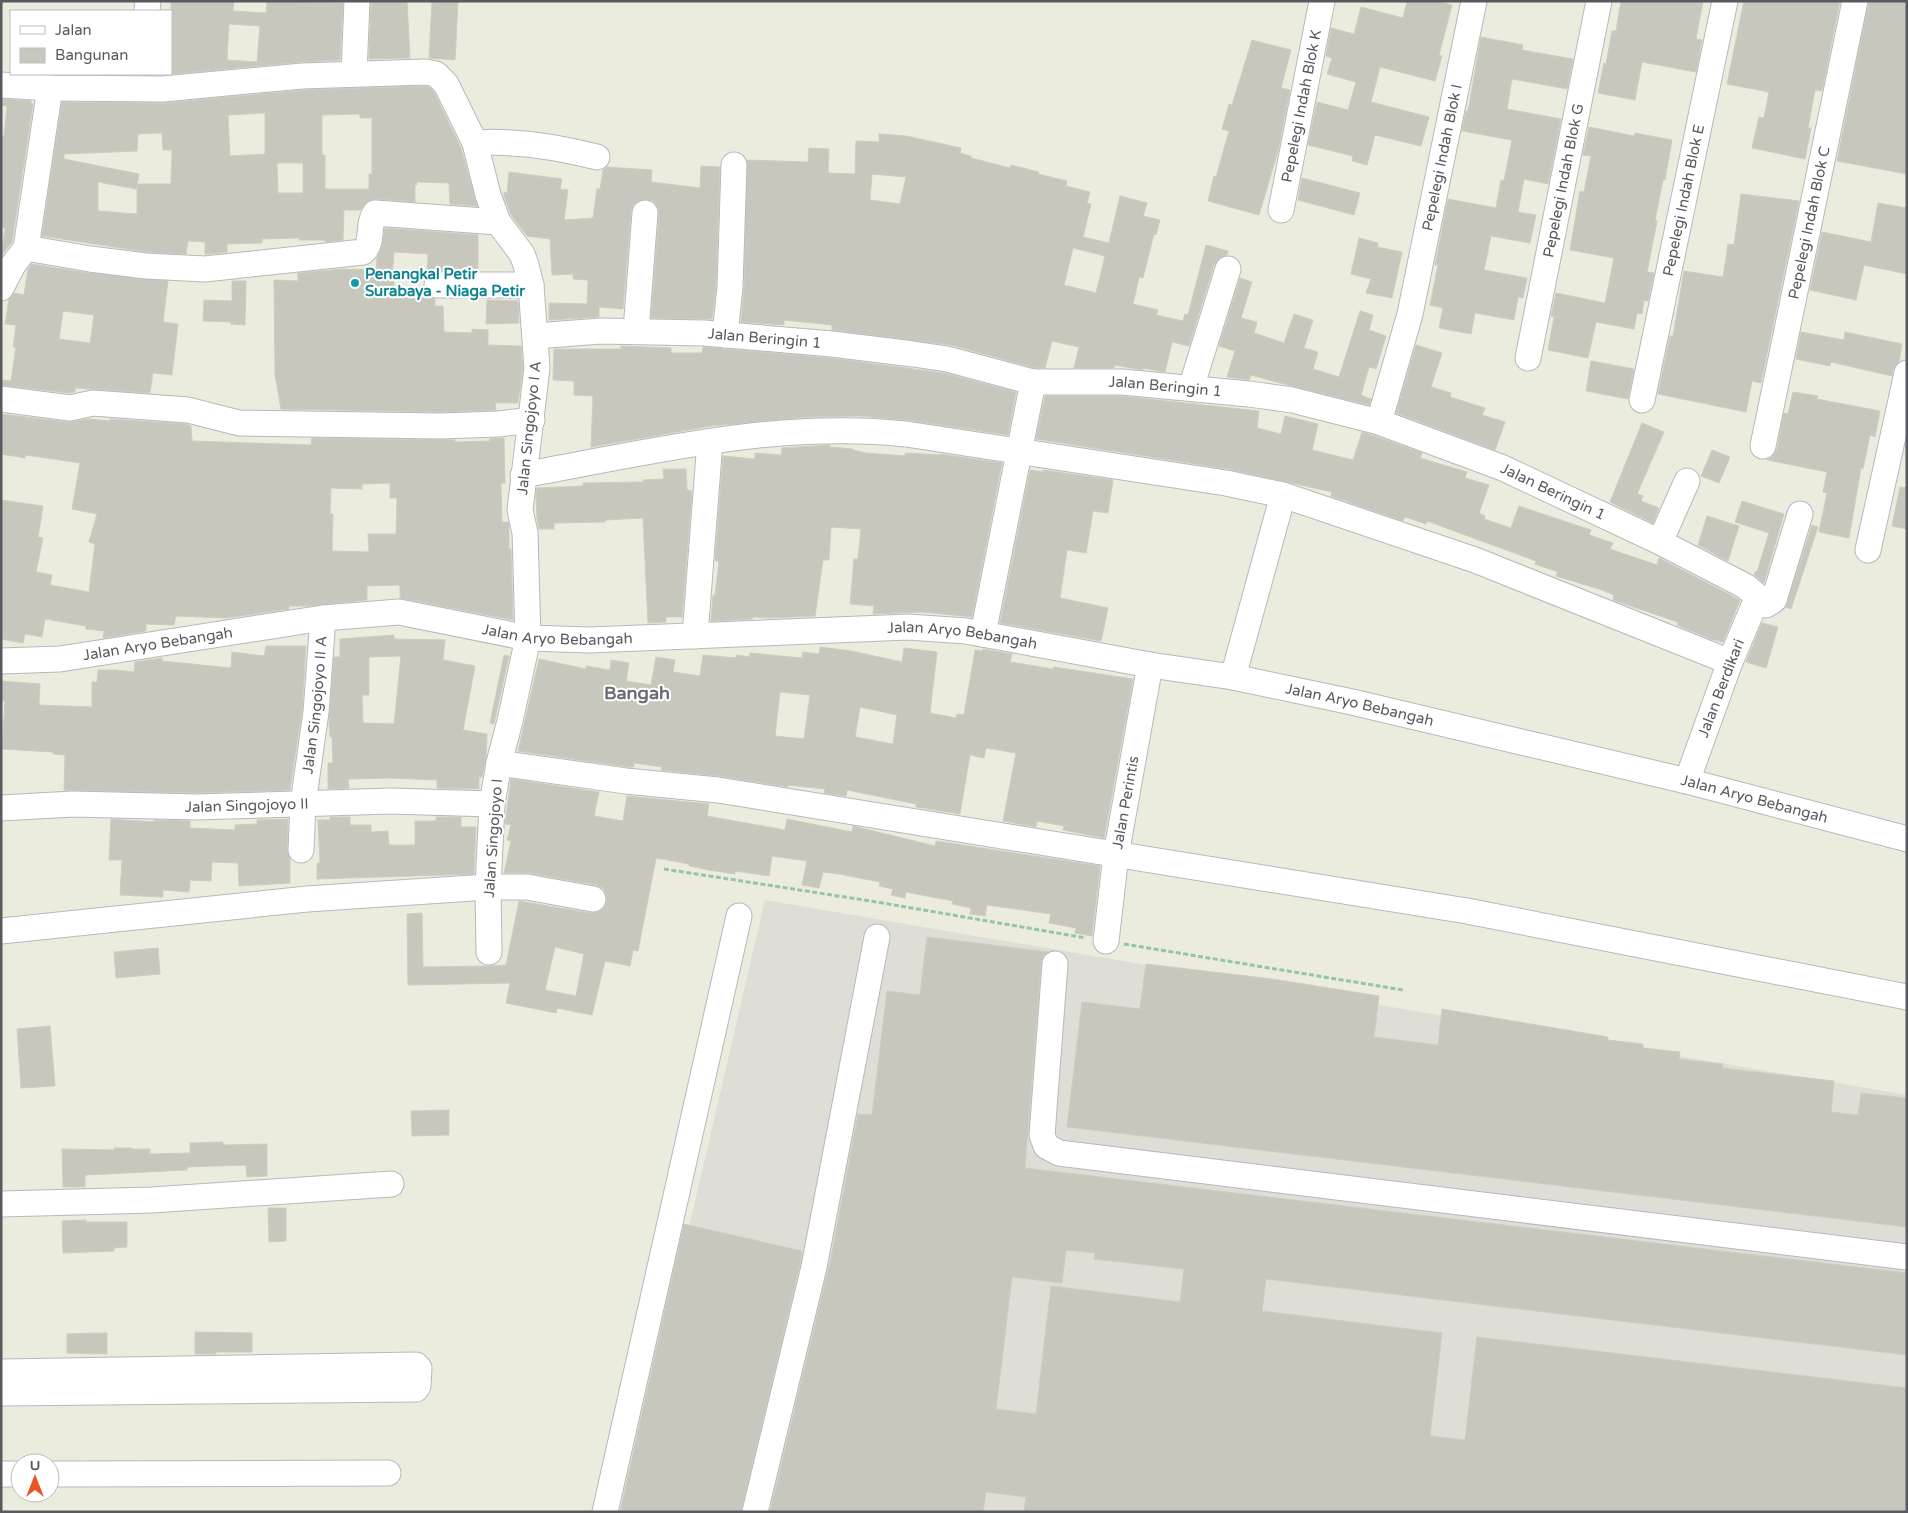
<svg xmlns="http://www.w3.org/2000/svg" width="1908" height="1513" viewBox="0 0 1908 1513" font-family="'Varela Round',sans-serif">
<style>
.industrial{fill:#dfddd6}
.building{fill:#c8c7be;stroke:#d0cdbd;fill-rule:evenodd}
.lines{fill:none;stroke-linecap:round;stroke-linejoin:round}
.minor-casing{stroke:#b7b8be;stroke-width:27}
.path{stroke:#93c5a9;stroke-width:3;stroke-dasharray:5 2.5;stroke-linecap:butt}
.minor{stroke:#fff;stroke-width:25}
.culture-dot{fill:#0f9aa8;stroke:#fff;stroke-width:2}
.labels{text-anchor:middle;stroke-width:4;stroke-linejoin:round;paint-order:stroke}
.street-label{font-size:15px;fill:#585a60;stroke:#fff}
.culture-label{font-size:15px;font-weight:bold;fill:#0d838f;stroke:#fff;text-anchor:start}
.quarter-label{font-size:18px;font-weight:bold;fill:#696c72;stroke:#fff}
</style>
<rect width="100%" height="100%" fill="#ebebde"/>
<path class="industrial" d="M765,900L1907,1095V1512H623Z"/>
<path class="building" d="M171,1H234L233,11L266,13L267,1L343,3L340,60L301,62L162,75L118,74H171ZM229,24L260,26L257,62L227,60Z
M371,1H407L410,58L369,59Z
M432,1H458L455,60L429,58Z
M1407,1H1437L1452,5L1439,55L1442,56L1435,81L1380,67L1371,102L1429,117L1421,146L1375,135L1367,165L1352,161L1353,156L1308,145L1317,102L1348,110L1356,82L1327,74L1332,58L1326,56L1331,28L1354,34L1361,7L1403,18Z
M1621,1H1703L1696,39L1702,40L1696,72L1642,62L1635,100L1598,93L1604,63L1606,64L1612,31H1616Z
M1744,1H1840L1822,91L1815,90L1808,128H1811L1805,159L1752,148L1759,117L1764,118L1769,92L1727,84Z
M1869,1H1907V174L1837,161Z
M1481,37L1523,45L1522,50L1573,59L1567,89L1512,79L1507,109L1561,119L1548,184L1524,179L1518,212L1536,215L1530,243L1491,236L1484,270L1527,278L1523,298L1518,297L1514,320L1475,313L1471,334L1439,328L1443,308L1430,305L1438,265H1435L1448,199L1496,208L1501,180L1504,181L1512,140L1462,131L1466,111H1468Z
M1252,40L1291,50L1281,88L1290,90L1278,151L1259,215L1208,201L1214,176L1216,177L1229,131L1222,129L1229,104L1232,105Z
M424,86L429,87L434,92L461,148L477,206L450,204L449,183L417,182V185H415V202L376,199L368,201L360,210H344L343,240L325,242V240H299V238L262,239V243L227,244V252L209,254H205V242L188,241L186,254L147,252L42,236L62,102L164,103L303,90ZM265,113V154L230,156L228,115ZM360,114V118H372V174H369V189H325V155H322V115ZM162,133L163,150H172L171,184H137V214L98,211V182L136,189L139,174L64,159V154L137,151L138,134ZM277,163H303V193H278Z
M1,99L31,101V103L33,104L12,242L1,256L5,228L1,227V136H4L7,106L1,105Z
M1589,127L1634,136L1635,133L1672,140L1665,180H1663L1655,220L1657,221L1647,272L1654,273L1648,301L1644,300L1642,314L1637,313L1634,329L1596,322L1588,358L1548,350L1554,317L1551,316L1556,293L1605,303L1614,258L1570,250L1580,191L1584,192L1591,156L1583,155Z
M879,134L906,136L961,148L960,153L971,156V158L1010,168L1011,165L1039,172L1038,174L1067,181L1066,186L1090,192L1087,203L1091,204L1083,237L1109,243L1120,196L1147,203L1143,216L1160,220L1156,235L1154,234L1143,278L1139,277L1133,304L1158,310L1156,315L1183,321L1185,314L1188,315L1206,245L1228,251L1227,255L1219,258L1214,265L1189,346L1172,342L1165,372L1143,368V370L1131,368L1115,365L1114,368H1074L1079,347L1052,341L1045,368H1035L951,345L832,330V325L784,320V325L741,322L744,288L747,160L808,162L809,148L829,149L828,173L855,174L856,141L879,142ZM872,174L906,177L900,204L870,200ZM1073,248L1105,256L1096,293L1064,285Z
M701,166L720,167L716,286L712,319L651,318L659,214L658,207L653,201L646,199L639,200L633,205L631,212L623,309L599,307V317L549,320V303L587,304L588,280L573,279V274L552,275L550,239L527,236L511,215L504,196V192L507,193L509,172L562,179L560,189L568,190L564,220L593,218L597,189H600L603,170L607,167L652,170L651,182L700,188Z
M1302,178L1360,193L1354,215L1298,200Z
M1741,194L1799,201L1761,383L1752,381L1746,412L1658,394L1670,336H1673L1684,271L1723,277L1728,244L1734,245Z
M1878,203L1907,208V274L1864,265L1856,300L1810,290L1822,232L1871,242Z
M385,228L478,235V271H437L427,274L428,254L394,252L392,280H394V291L424,290L429,297L435,299V306H443L444,332L472,333V329L488,330V345L521,346L523,368L518,403H495L496,410L441,412L281,409L275,375L274,280L298,281V273L343,269L376,270L377,258L382,247Z
M1359,238L1378,243L1377,247L1402,252L1392,298L1366,293L1371,279L1351,274Z
M32,264L88,273L168,281L163,322L178,324L172,375L153,373L150,393L75,388V392L69,393L1,385V380L11,381L16,347H13L16,325L5,324L9,299L14,293L24,295L28,269ZM63,311L94,315L90,343L59,339Z
M1240,278L1252,282L1241,318L1257,322L1254,333L1284,343L1294,314L1313,320L1304,348L1318,352L1313,369L1339,377L1360,311L1373,315L1369,330L1386,336L1376,369L1369,367L1361,395L1371,399L1369,405L1284,384L1251,375L1249,380L1227,377L1235,351L1219,346Z
M232,281H246L245,325L231,324V322L203,321L204,300L232,301Z
M487,300L518,301L519,323L486,324Z
M1801,332L1844,340L1845,332L1902,344L1899,362L1893,369L1892,376L1831,362L1830,366L1796,359Z
M1416,345L1442,353L1431,387L1451,393L1450,397L1485,408L1482,415L1505,422L1495,450L1396,413Z
M621,346L671,348V353H702L703,347L830,358L944,373L1016,392L1008,435L907,420L859,416L809,417L711,426L591,447L593,396L574,395V381L553,380L554,349H621Z
M1591,361L1634,369L1628,399L1586,391Z
M1793,392L1818,396L1817,399L1880,411L1875,437L1870,435L1863,469L1861,468L1849,538L1819,532L1827,493L1823,492L1827,472L1767,460L1773,456L1777,449L1784,413L1788,414Z
M1045,396H1121L1259,411L1257,428L1281,434L1285,416L1318,424L1312,450L1353,460L1362,432L1375,436L1422,453L1420,458L1467,472L1465,478L1489,485L1479,513L1485,516L1484,519L1511,528L1519,506L1591,530L1589,535L1613,543L1610,549L1657,565L1659,558L1740,600L1723,642L1711,639L1677,625L1678,622L1613,600L1614,595L1602,590L1556,576L1558,572L1535,564L1536,561L1427,521L1426,524L1405,517L1403,521L1331,496L1332,492L1228,469L1036,439Z
M1,414L68,422L89,419L110,421V419L186,424L191,426L192,441L311,445L312,438L455,440V442L490,441L489,439L504,438L505,483H501L502,522H508L509,525V549H511L513,620L400,598V585L367,586V600L307,606H289V609L227,618L176,616L174,625L146,624V631L103,638L104,631L86,629V626L45,619L42,637L25,634L23,643L1,639V500L43,506L38,537L43,538L36,572L52,575L50,585L89,592L95,544L89,542L97,514L72,509L80,463L26,455L25,458L1,454ZM390,483V498H397L396,534H368L369,552L332,551L333,514H330L331,488L362,489V484Z
M1642,423L1664,432L1637,494L1643,496L1641,501L1659,508L1653,523L1610,502Z
M830,445V447L853,449V450L866,453L905,456V453L940,455V454L1002,463L972,617L923,612L873,614L874,606L850,604L854,559H858L861,529L831,527L829,560H823L815,616L769,618L753,617L752,619L711,621L713,595H715L719,561H715L723,456L755,459V453L781,455L782,448Z
M1712,450L1730,457L1719,483L1701,476Z
M663,469H686L687,490L692,491L682,617H666V622L648,623L643,518L605,520V522L554,523V529H539L537,519L536,496L537,488L583,486V483L643,482V480L664,479Z
M1030,470L1043,472V470L1113,480L1108,513L1093,511L1086,553L1067,550L1060,598L1108,608L1101,641L1000,623Z
M1900,487L1907,488V529L1892,526Z
M1742,501L1784,514L1764,583L1754,575L1756,571L1757,572L1769,533L1735,522Z
M1707,516L1739,526L1728,561L1698,545Z
M1812,525L1818,527L1791,609L1786,607Z
M1762,623L1778,627L1766,668L1746,662Z
M394,635V639L445,640L443,660L475,666L463,730L487,734L486,757L482,777H479V789L437,788V780L390,778L348,779L349,788L328,789V763H333L332,737H330L329,721L334,657H340V639ZM401,656L394,724L363,723L362,695H369V657Z
M266,646H306L302,710L290,790L197,793L64,790L65,755L53,754V752L2,749L5,701L1,700V681L40,684L39,705L92,707V682H97L98,670H116L134,672L135,662L162,658V661L231,668L232,652L264,656Z
M820,647L851,651L902,662L904,648L937,652L930,713L956,718L957,714L964,715L975,650L982,651L983,649L1012,654L1010,662L1035,666L1053,669L1054,667L1133,679L1104,838L1063,830L1064,826L1037,821L1036,827L1003,821L1016,753L986,748L984,758L970,755L960,814L916,807V804L847,790L846,796L824,793L825,789L788,785V787L719,776L661,770L662,767L634,763V767H628L518,751L539,659L586,669V666L610,670L611,660L629,663L626,681L651,685L656,657L675,660L673,672L700,676L703,655L736,658V655L749,657L750,653L802,658L803,652L819,654ZM780,692L810,695L804,739L775,736ZM860,707L897,715L893,744L855,737Z
M504,655L509,656L494,724L490,723Z
M511,779L599,792L594,816L623,821L627,796L709,804L707,816L785,830L787,819L852,832L853,826L935,846L936,841L1100,866L1092,936L1075,933L1076,928L1049,923L1051,914L987,905L985,916L970,914L971,908L952,904L953,901L906,892L905,898L891,895L893,889L879,886L880,882L839,874L823,872L819,888L802,885L807,861L772,856L769,876L735,871V874L709,870L689,866V864L656,858L638,951L633,950L630,966L605,961L592,1015L557,1008L556,1013L506,1003L510,983L408,985L407,914L422,913L423,967L490,966L506,965L519,901L590,913L598,912L604,908L607,901L606,894L603,888L596,885L529,873H504L511,841L507,840L511,825L505,824ZM555,947L584,954L576,996L545,990Z
M330,817H350V825H371V832L388,831L389,845H415V821H436V817H461V827H476L474,874L317,879V863H320L318,820H330Z
M111,819L154,822V820L190,821V828L235,830V825L257,824V820L288,819L287,849L290,858V883L239,886L238,863L212,862L211,881L190,880L189,892L163,890V897L120,895L122,860H109Z
M927,937L1048,952L1043,956L1041,963L1025,1168L1907,1273V1355L1266,1279L1262,1311L1442,1333L1430,1436L1465,1440L1477,1337L1907,1388V1512H1024L1026,1497L986,1492L983,1512H770L831,1258L858,1114L872,1115L887,991L920,995ZM1066,1250L1095,1253L1094,1259L1184,1269L1180,1302L1051,1286L1036,1414L996,1409L1012,1277L1062,1283Z
M158,948L160,974L116,978L114,952Z
M1146,964L1272,979L1379,996L1374,1037L1438,1045L1442,1009L1608,1037V1040L1643,1044V1048L1680,1052L1679,1059L1723,1064L1722,1068L1834,1081L1831,1112L1858,1115L1861,1093L1906,1098L1907,1227L1067,1127L1082,1002L1140,1009Z
M50,1026L55,1086L21,1088L17,1029Z
M449,1110V1135L412,1136L411,1111Z
M223,1142V1145L267,1144V1176L247,1177L246,1165L187,1167V1170L85,1175V1187H63L62,1149L114,1150V1148H132V1149H150V1154L190,1153V1143Z
M268,1208H286V1241L269,1242Z
M86,1220V1222H127V1247L114,1248V1251L63,1253L62,1221Z
M684,1224L802,1251L800,1264L741,1512H620Z
M195,1332L252,1333V1352H216V1354H195Z
M92,1333H107V1354L67,1353V1334Z"/>
<g class="lines">
<defs>
<g id="minor">
<path d="M147,11L148,1"/>
<path d="M354,74L357,1"/>
<path d="M1,85L50,88L163,89L302,76L425,72L436,74L446,84L475,143L488,195L498,222L522,254L526,265L531,285L537,368L520,510L525,533L528,638L510,721L499,763L492,804L488,887L489,952"/>
<path d="M475,143C516,140 558,147 597,157"/>
<path id="s1" d="M1281,210L1322,1"/>
<path d="M26,248L90,259L146,266L205,269L363,252C374,243 367,224 375,213L498,222"/>
<path d="M437,285H531"/>
<path d="M1,288L13,265L26,248L50,88"/>
<path d="M636,331L645,213"/>
<path d="M725,335L730,287L734,165"/>
<path id="s2" d="M535,336L601,331L704,333L832,344L913,354L947,359L1033,382H1122L1249,394L1292,400L1379,422L1503,468L1660,542L1745,586L1756,595V601L1730,662L1687,781"/>
<path id="s3" d="M1528,358L1599,1"/>
<path d="M1191,388L1228,269"/>
<path d="M1,399L70,408L93,403L188,410L239,423L441,426L498,424L532,420"/>
<path id="s4" d="M1642,400L1725,1"/>
<path id="s5" d="M1379,422L1410,314L1474,1"/>
<path id="s6" d="M1763,446L1855,1"/>
<path d="M523,475C650,452 777,420 906,434L1226,483L1283,495L1475,560L1730,662"/>
<path d="M1660,542L1687,481"/>
<path d="M1868,550L1907,373"/>
<path d="M1756,601L1766,605L1774,600L1800,514"/>
<path d="M983,634L1033,382"/>
<path d="M695,636L709,454"/>
<path id="s7" d="M1,661L60,659L323,618L399,612L528,638L590,640L909,627L966,631L1150,665L1233,677L1352,702L1687,781L1907,839"/>
<path d="M1233,677L1283,495"/>
<path d="M499,763L626,781L718,790L1467,911L1907,997"/>
<path id="s8" d="M1,808L73,804L197,807L391,801L492,804"/>
<path id="s9" d="M301,850L303,804L316,712L323,618"/>
<path d="M1,931L307,899L488,887H527L593,899"/>
<path id="s10" d="M1106,941L1116,855L1150,665"/>
<path d="M1055,964L1042,1135L1046,1146L1059,1153L1907,1257"/>
<path d="M1,1204L152,1200L391,1184"/>
<path d="M1,1372L416,1365L419,1368L418,1386L416,1389L1,1393"/>
<path d="M1,1474H20"/>
<path d="M50,1474L388,1473"/>
<path d="M605,1512L739,916"/>
<path d="M755,1512L814,1267L877,937"/>
</g>
</defs>
<use href="#minor" class="minor-casing"/>
<path class="path" d="M664,869L877,902L1086,938
M1124,944L1403,990"/>
<use href="#minor" class="minor"/>
</g>
<circle class="culture-dot" cx="355" cy="283" r="5"/>
<g class="labels">
<g class="street-label">
<text dy="5" stroke="none"><textPath href="#s1" startOffset="106">Pepelegi Indah Blok K</textPath></text>
<text dy="5" stroke="none"><textPath href="#s5" startOffset="272">Pepelegi Indah Blok I</textPath></text>
<text dy="5" stroke="none"><textPath href="#s3" startOffset="181">Pepelegi Indah Blok G</textPath></text>
<text dy="5" stroke="none"><textPath href="#s4" startOffset="204">Pepelegi Indah Blok E</textPath></text>
<text dy="5" stroke="none"><textPath href="#s6" startOffset="228">Pepelegi Indah Blok C</textPath></text>
<text dy="5" stroke="none"><textPath href="#s2" startOffset="230">Jalan Beringin 1</textPath></text>
<text dy="5" stroke="none"><textPath href="#s2" startOffset="635">Jalan Beringin 1</textPath></text>
<text transform="translate(529 428) rotate(-84)" y="5">Jalan Singojoyo I A</text>
<text dy="5" stroke="none"><textPath href="#s2" startOffset="1040">Jalan Beringin 1</textPath></text>
<text dy="5" stroke="none"><textPath href="#s7" startOffset="562">Jalan Aryo Bebangah</textPath></text>
<text dy="5" stroke="none"><textPath href="#s7" startOffset="968">Jalan Aryo Bebangah</textPath></text>
<text dy="5" stroke="none"><textPath href="#s7" startOffset="158">Jalan Aryo Bebangah</textPath></text>
<text transform="translate(1721 688) rotate(-69)" y="5">Jalan Berdikari</text>
<text dy="5" stroke="none"><textPath href="#s9" startOffset="146">Jalan Singojoyo II A</textPath></text>
<text dy="5" stroke="none"><textPath href="#s7" startOffset="1372">Jalan Aryo Bebangah</textPath></text>
<text dy="5" stroke="none"><textPath href="#s7" startOffset="1778">Jalan Aryo Bebangah</textPath></text>
<text dy="5" stroke="none"><textPath href="#s10" startOffset="140">Jalan Perintis</textPath></text>
<text dy="5" stroke="none"><textPath href="#s8" startOffset="246">Jalan Singojoyo II</textPath></text>
<text transform="translate(493 838) rotate(-86)" y="5">Jalan Singojoyo I</text>
</g>
<g class="culture-label">
<text x="365" y="279">Penangkal Petir<tspan x="365" dy="17">Surabaya - Niaga Petir</tspan></text>
</g>
<g class="quarter-label">
<text x="637" y="699">Bangah</text>
</g>
</g>
<rect width="1908" height="1513" fill="none" stroke="#585a60" stroke-width="5"/>
<rect x="10" y="10" width="162" height="65" fill="#ffffff" stroke="#bcbdbf"/>
<rect x="20" y="26" width="25" height="8" fill="#ffffff" stroke="#bcbdbf"/>
<text x="55" y="35" font-size="15" fill="#585a60">Jalan</text>
<rect x="20" y="48" width="25" height="15" fill="#c8c7be" stroke="#bcbdbf"/>
<text x="55" y="60" font-size="15" fill="#585a60">Bangunan</text>
<g transform="translate(35 1478)"><circle r="24" fill="#ffffff" stroke="#bcbdbf"/>
<path d="M0-4L9 19L0 12L-9 19Z" fill="#eb5525"/>
<text y="-8" font-size="14" font-weight="bold" text-anchor="middle" fill="#585a60">U</text>
</g>
</svg>
